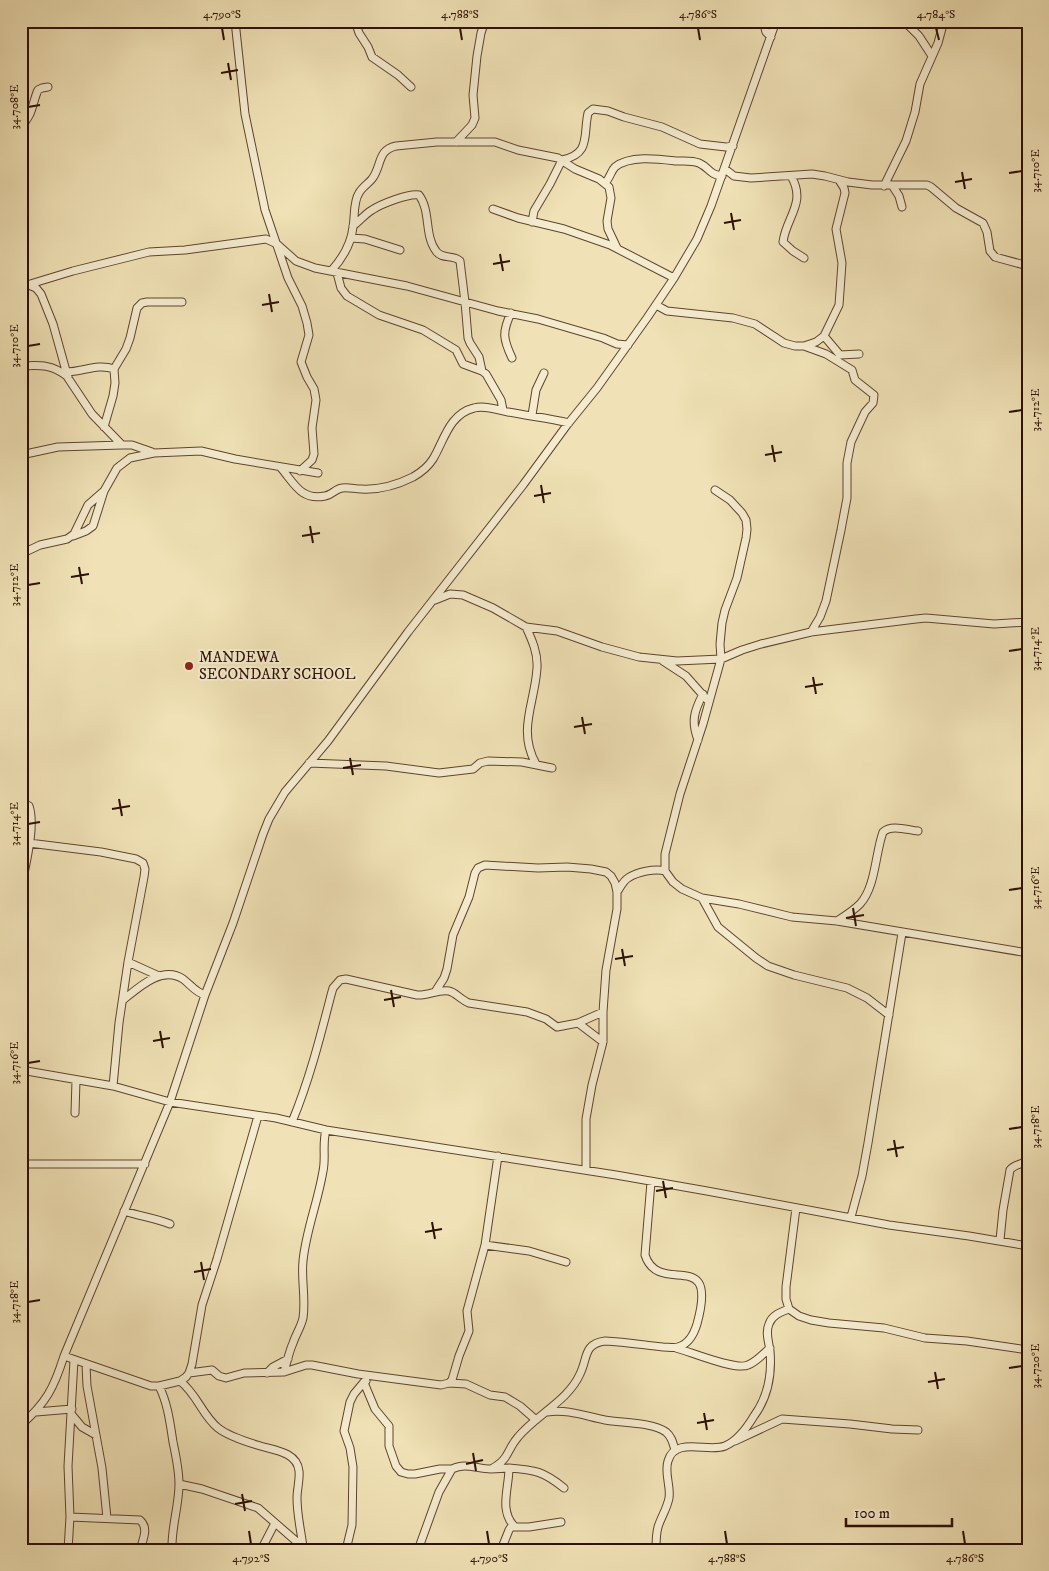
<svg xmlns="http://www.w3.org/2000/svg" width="1049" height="1571" viewBox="0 0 1049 1571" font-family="'IM FELL DW Pica',serif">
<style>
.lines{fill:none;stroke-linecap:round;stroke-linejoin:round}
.minor-casing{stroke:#5e442e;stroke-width:9}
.minor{stroke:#f5ecd0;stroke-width:7}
.ticks{fill:none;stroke:#2d1001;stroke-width:2}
.poi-dot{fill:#8f2418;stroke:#f5ecd0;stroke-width:2}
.labels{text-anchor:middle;stroke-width:4;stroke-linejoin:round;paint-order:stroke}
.poi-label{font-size:15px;fill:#2d1001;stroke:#f5ecd0;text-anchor:start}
.neatline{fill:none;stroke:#2d1001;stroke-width:2}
.ticks-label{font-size:12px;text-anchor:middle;fill:#2d1001}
</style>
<rect width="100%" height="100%" fill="#f0e2b6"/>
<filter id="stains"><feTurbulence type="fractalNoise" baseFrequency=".004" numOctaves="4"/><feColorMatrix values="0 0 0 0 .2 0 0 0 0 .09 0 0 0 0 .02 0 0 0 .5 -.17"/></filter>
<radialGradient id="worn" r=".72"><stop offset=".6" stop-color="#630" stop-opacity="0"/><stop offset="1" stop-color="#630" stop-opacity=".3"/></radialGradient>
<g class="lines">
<defs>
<path id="minor" d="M235,21L245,114L265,210L288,278L302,306L307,323L309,335L301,362L307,377L314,389L316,400L312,428L314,454L312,460L300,471
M355,21L359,33L368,47L372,57L398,75L411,87
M763,21L766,32L771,37
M904,21L919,36L932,56
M21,126C33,116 32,103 38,90L42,88L48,87
M456,142L472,125L475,118L473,95L477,56L481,33L485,21
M725,169L734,176L751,178L812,174L825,176L848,182L872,185H927L931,187L956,208L983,223L987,232L990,251L995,257L1028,266
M791,176C807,203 786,217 783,242L793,251L804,258
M605,183C610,178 611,171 615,167C630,155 659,159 676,161C683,161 692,160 699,163C710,168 708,174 722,176
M892,185L899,196L902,207
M884,186L906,141L915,112L920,84L938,43L944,21
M493,209L518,218L564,229L610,245L674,278
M532,222L534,211L550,184L562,160C591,154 583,136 588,113L593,109L608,111L624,117L662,127L700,144L726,147L733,146
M353,226C360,221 365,214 372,210C381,204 409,193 419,195C431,211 424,235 436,251C442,260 453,254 460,261L465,302L468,338L470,343L479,357L482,371L486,374L501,400L503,410
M351,238L365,239L400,250
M331,271C343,258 351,245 353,227C355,217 353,202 359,193C362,187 369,183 372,179C382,166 377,150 396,146L437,142H495L518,150L558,158L575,169L599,179L609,187L611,198L607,221L608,229L617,248
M337,273L341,288L347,296L379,315L423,330L456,350L463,364L482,371
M29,285L36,288L41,294L53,324L68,378L92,414L122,445H132L152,452
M21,289L27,285L73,271L149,252L185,250L266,239L277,244L296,261L315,268L407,286L498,311L538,319L603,338L617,344L628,345
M656,305L667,311L733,318L755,324L784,343L795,346H804L826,354L852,370L855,380L874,395L873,403L865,412L851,442L847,463V498L841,530L826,601L820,617L811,632
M511,313C502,332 503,339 512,358
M824,336L840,355L859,354
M804,346L816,342L824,336L839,305L842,263L836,229L845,193L844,188L839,180
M21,366C40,365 52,364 68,377
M66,372C83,372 97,363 114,369
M532,415L536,390L544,373
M104,427L113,396L115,383L114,369L126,349L130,338L137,308L142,303L147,302H182
M21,455L58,447L122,445
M281,468C294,483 301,501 325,496C332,495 335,489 342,488C348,487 355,489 361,489C378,490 397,485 413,477C420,473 428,467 433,459C444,441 449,414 474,408C485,405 498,410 508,412C528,416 549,418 569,423
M715,490L730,500L742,513L746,520L747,529L746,538L737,578L725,610L722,623L720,644L721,659L703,724L680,794L665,854V871L673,882L682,889L702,898L739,904L792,917L837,921L1028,953
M73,536L86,531L93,526L104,491
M21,554L40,545L67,539L74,534L88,505L104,491L117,468L130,458L154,453L201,451L235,459L318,473
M435,600L450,594L463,595L493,608L526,627L557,631L602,647L639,657L677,661L721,659L742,650L761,644L811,632L916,619L926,618L994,624L1028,622
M526,627C532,640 538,653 537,668C535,703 517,730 536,764
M663,661L686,676L709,702
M698,740C691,722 694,711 703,694
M309,763L386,766L439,773L473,769L480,763L488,761L522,762L552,768
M21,802L29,806C36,826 25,867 21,888
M29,843L101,852L136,859L143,863L145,869L144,877L128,962L119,1023L113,1086
M617,892C620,888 623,881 628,878C637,872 655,868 665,871
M702,898L718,927L756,958L768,966L794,975L847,988L867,998L889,1015
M837,921C845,916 853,911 860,904C876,886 875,854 883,832C892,824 907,830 918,831
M128,962L159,976
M435,992L444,978L447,969L453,935L469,897L475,873L478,868L485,865L538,868L567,867L591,869L606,872L611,876L615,883L617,892V909L606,970L603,1012V1042L592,1085L586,1119V1170
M123,1000C138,988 162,965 183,979C191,985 195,992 205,995
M578,1023L603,1042
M21,1070L113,1086L170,1102L276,1118L326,1130L616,1175L707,1191L889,1225L969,1236L1028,1246
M75,1113L76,1080
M292,1122C309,1081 320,1038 331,995L333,988L340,980L346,979L417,995C428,996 438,989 449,991C455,992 461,1000 469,1003L527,1012L546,1019L557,1027L578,1023L603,1012
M21,1164H145
M796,1208L786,1287V1299L789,1309L799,1316L811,1320L829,1323L884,1328L925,1338L967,1341L1028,1350
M124,1211C139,1216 155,1218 170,1224
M851,1217L862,1176L868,1143L902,933
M1000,1240L1003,1210L1010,1170C1014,1164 1022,1165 1028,1160
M485,1245L529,1251L566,1262
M676,1348C691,1352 736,1371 748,1365C756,1362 763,1354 770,1348
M64,1356L151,1386H159L180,1381L186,1377L189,1373L192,1364L202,1305L217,1259L258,1116
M86,1365L87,1386L102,1468L107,1518
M284,1372C287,1362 289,1352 293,1343C296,1334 301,1327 303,1318C306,1299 301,1280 303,1261C306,1230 318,1202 323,1171C326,1158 322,1144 326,1130
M189,1373L212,1370L219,1376L226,1378L244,1373L284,1372L306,1365H312L358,1374L441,1385L449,1383L452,1380L459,1356L469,1331L467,1311L485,1245L498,1156
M267,1373L273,1367L288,1359
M180,1381C197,1394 202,1415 218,1428C228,1436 244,1441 257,1445C272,1450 297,1451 299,1471C300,1480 297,1489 297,1498C297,1515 301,1531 303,1547
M366,1381L364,1382L365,1385L375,1409L389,1426V1446L396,1466L401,1472L408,1474H415L440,1469H452
M449,1383L466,1384L490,1395L505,1397L520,1406L536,1420
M159,1386C168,1404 170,1423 173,1442C176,1456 179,1470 179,1484C179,1506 171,1528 172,1550
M36,1412L72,1409
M547,1412C568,1409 585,1416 605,1420C622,1423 652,1422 666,1432C672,1437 673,1443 675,1450
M72,1415L82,1427L96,1435
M21,1425C46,1403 54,1388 64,1356L170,1102L205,995L233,923L263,834L269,819L285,792L328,741L408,632L523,485L567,425L597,388L647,318L674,278L697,239L711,206L776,21
M735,1441L782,1419L850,1424L892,1429L918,1430
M509,1468C535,1470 543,1471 564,1488
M491,1469L509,1468C509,1488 499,1510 514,1526
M179,1484L202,1489L258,1508L304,1548
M70,1517L140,1520C149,1528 143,1539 140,1550
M68,1550L70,1517L68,1466L74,1360
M261,1550L275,1523
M346,1550L352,1525L353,1467L350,1448L344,1431L350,1402L354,1394L364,1382
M418,1550L439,1492L452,1469C465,1462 477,1469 491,1469C510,1459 506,1451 518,1437C536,1415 568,1401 580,1374C588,1358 583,1344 605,1341C625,1342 644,1345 663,1347C668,1347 674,1348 678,1347C689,1344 694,1334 697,1324C719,1244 659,1298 645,1255L651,1182
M501,1550L509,1530L511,1527H529L561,1522
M656,1550C656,1542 656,1534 658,1527C661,1517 667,1509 669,1498C671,1486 664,1473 668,1461C675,1436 708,1453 725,1446C737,1441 748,1426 754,1416C768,1397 772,1374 770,1351C769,1342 765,1333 769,1324C772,1315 781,1312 789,1309"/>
</defs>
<use href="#minor" class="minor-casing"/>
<use href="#minor" class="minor"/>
</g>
<path class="ticks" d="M222,28L224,40M460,28L462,40M698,28L700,40M936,28L939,40M228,63L231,80M221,73L238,70M28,107L40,105M962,172L965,189M1009,173L1022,171M955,182L972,179M731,213L734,230M724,223L741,220M500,254L503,271M493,264L510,261M269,294L272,312M262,305L279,302M28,346L40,344M1009,412L1022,410M772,445L775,462M765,455L782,452M541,485L544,503M534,496L551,493M310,526L313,543M302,536L320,533M79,567L82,584M71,577L89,574M28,585L40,583M1009,651L1022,649M813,677L816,694M805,687L823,684M582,717L585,734M574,727L592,724M350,758L353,775M343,768L361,765M119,799L122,816M112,809L130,806M28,824L40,822M1009,890L1022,888M853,908L856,926M846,918L864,915M622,949L625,966M615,959L633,956M391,990L394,1007M384,1000L401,997M160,1031L163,1048M153,1041L170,1038M28,1063L40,1061M1009,1129L1022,1127M894,1140L897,1157M887,1150L904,1147M663,1181L666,1198M656,1191L673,1188M432,1222L435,1239M425,1232L442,1229M201,1262L204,1280M194,1272L211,1269M28,1302L40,1300M1009,1368L1022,1366M935,1372L938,1389M928,1382L945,1379M704,1413L707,1430M697,1423L714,1420M473,1453L476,1471M466,1464L483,1460M242,1494L245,1511M235,1504L252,1501M249,1531L251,1544M487,1531L489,1544M725,1531L727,1544M963,1531L965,1544"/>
<circle class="poi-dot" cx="189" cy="666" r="5"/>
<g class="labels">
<g class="poi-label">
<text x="199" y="662">MANDEWA<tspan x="199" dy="17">SECONDARY SCHOOL</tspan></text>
</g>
</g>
<rect width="1049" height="1571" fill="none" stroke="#f0e2b6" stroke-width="55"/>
<path d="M846 1518v8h106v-8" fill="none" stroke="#2d1001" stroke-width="2.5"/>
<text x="854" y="1518" font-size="15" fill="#2d1001" stroke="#f5ecd0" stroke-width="4" paint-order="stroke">100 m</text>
<rect x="28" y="28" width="994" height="1516" class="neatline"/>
<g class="ticks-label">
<text x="222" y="18">4.790°S</text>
<text x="460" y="18">4.788°S</text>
<text x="698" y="18">4.786°S</text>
<text x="936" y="18">4.784°S</text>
<text transform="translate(14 107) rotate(-90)" y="4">34.708°E</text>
<text transform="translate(1035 171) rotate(-90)" y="4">34.710°E</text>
<text transform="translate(14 346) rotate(-90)" y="4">34.710°E</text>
<text transform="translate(1035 410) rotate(-90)" y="4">34.712°E</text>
<text transform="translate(14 585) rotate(-90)" y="4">34.712°E</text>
<text transform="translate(1035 649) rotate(-90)" y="4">34.714°E</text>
<text transform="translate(14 824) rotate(-90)" y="4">34.714°E</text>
<text transform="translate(1035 888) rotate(-90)" y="4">34.716°E</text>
<text transform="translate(14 1063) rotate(-90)" y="4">34.716°E</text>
<text transform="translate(1035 1127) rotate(-90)" y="4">34.718°E</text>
<text transform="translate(14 1302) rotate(-90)" y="4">34.718°E</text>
<text transform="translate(1035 1366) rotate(-90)" y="4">34.720°E</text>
<text x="251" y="1562">4.792°S</text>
<text x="489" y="1562">4.790°S</text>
<text x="727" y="1562">4.788°S</text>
<text x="965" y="1562">4.786°S</text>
</g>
<rect width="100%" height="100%" filter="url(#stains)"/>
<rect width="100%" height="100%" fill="url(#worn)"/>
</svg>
